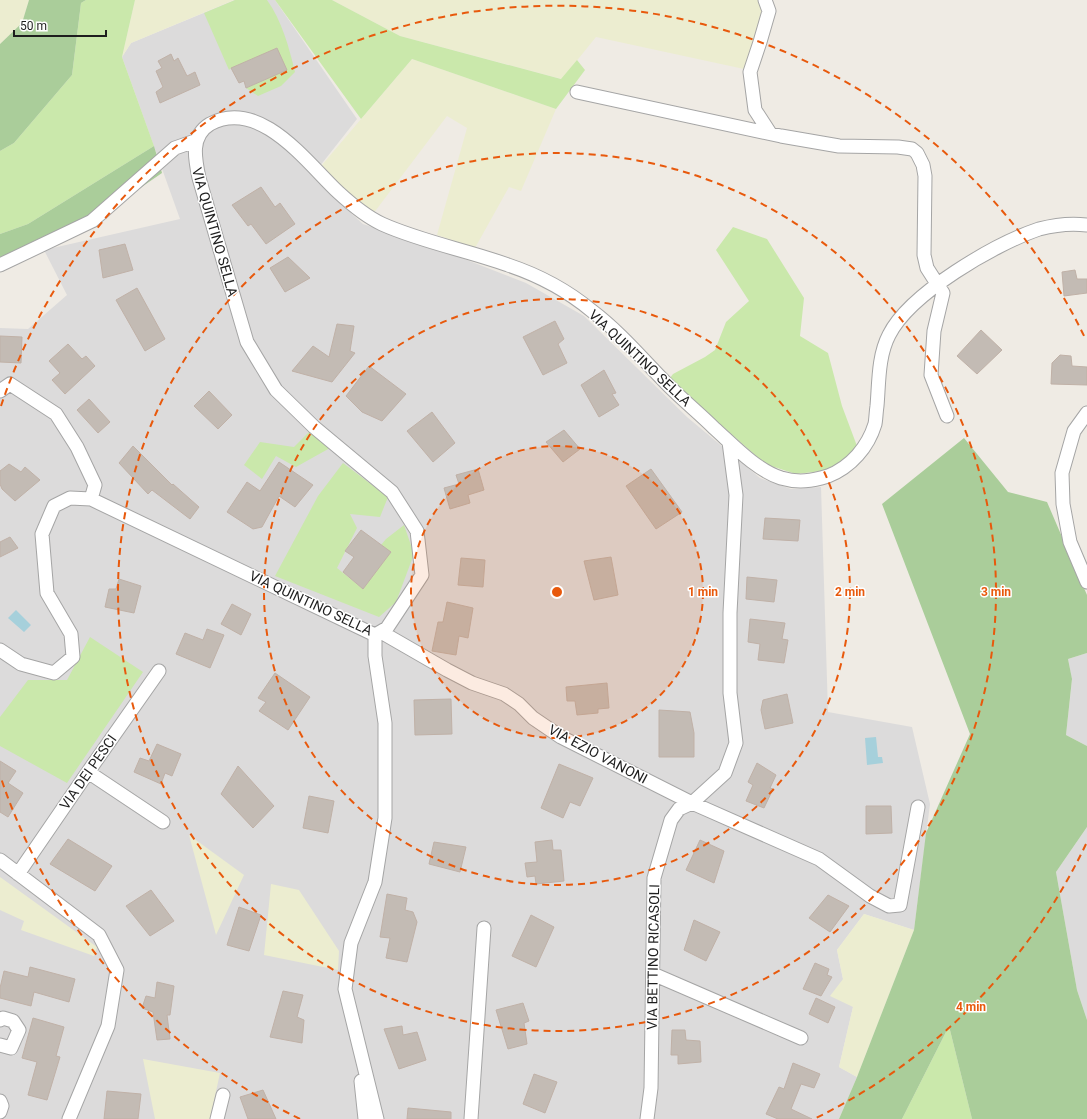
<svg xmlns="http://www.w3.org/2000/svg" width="1087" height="1119" viewBox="0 0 1087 1119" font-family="Roboto,sans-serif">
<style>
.residential{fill:#dcdbdb}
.farmland{fill:#ecedd0}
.grass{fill:#cae8ab}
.forest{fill:#aacd9a}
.water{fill:#a6d0db}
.building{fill:#c3bbb4;stroke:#c0b1a7}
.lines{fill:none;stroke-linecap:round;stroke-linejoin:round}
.minor-casing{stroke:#a5a5a5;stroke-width:15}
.minor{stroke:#fff;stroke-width:13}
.ring{fill:none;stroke:#e8590c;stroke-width:2;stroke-dasharray:7 5}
.labels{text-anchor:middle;stroke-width:3;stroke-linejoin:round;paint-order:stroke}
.street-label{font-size:14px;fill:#1e1e1e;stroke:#fff}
.centre{fill:#e8590c;stroke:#fff;stroke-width:2}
.ring-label{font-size:12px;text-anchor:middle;font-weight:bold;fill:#e8590c;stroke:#fff;stroke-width:3;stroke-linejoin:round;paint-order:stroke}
</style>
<rect width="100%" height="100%" fill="#efebe4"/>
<path class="residential" d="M235,0H275L357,119L312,176L341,204L363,224L454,255L526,283L584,316L687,417L760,478L791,489L821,487L828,712L912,727L930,804L914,930L864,914L837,950L843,979L853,1007L839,1067L857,1077L839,1119H0V328L28,329L67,295L44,250L180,219L122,57L131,43Z
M1087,653V746L1066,735L1072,680L1068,659Z
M1087,827V1020L1077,990L1056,872Z"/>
<path class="farmland" d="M0,0H29L22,23L0,44Z
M135,0H234L131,43L122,57Z
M332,0H759L763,12L744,69L596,37L562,79L400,36Z
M412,59L556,109L521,191L509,187L475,248L437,235L467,128L447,116L373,214L346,194L322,165Z
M189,835L244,875L216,935Z
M0,877L97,947L94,956L21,930L24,921L0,910Z
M271,884L299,890L339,951L338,970L264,955Z
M864,914L914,930L857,1077L839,1067L853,1007L830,996L843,979L837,950Z
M143,1059L220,1073L210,1119H155Z"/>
<path class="grass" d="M86,0H135L122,57L154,146L28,224L0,234V151L14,143L72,75L81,3Z
M235,0H267C282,21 289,47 295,72L281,86L258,96L246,88L287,70L231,68L229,70L204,13Z
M275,0H332L400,36L561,79L577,60L585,70L556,109L412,59L361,119Z
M733,227L767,239L804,298L800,336L828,353L842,406L857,446L840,463L822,471L796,474L765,464L696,403L670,378L673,374L705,357L715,350L726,322L749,301L716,250Z
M310,431L330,448L296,467L276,456L262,479L244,465L260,442L294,447Z
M343,463L388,497L380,517L350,514L357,528L337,568L363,589L390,552L381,545L386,539L404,525L414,554L396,602L379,617L275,576L318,496Z
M90,637L143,672L67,783L0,746V717L28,680H67Z
M949,1026L972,1119H902Z"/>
<path class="forest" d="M29,0H86L81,3L72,75L14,143L0,151V44L22,23Z
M154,146L162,173L92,221L0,265V234L28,224Z
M964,438L1008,492L1047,502L1087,595V653L1068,659L1072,679L1066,735L1087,746V827L1056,872L1077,990L1087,1020V1119H972L949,1026L902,1119H839L857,1077L914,930L926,833L970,734L882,504Z"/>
<path class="water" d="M16,610L31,625L24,632L8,618Z
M876,737L878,757H882L883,763L867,765L865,738Z"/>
<path class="building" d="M277,48L287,70L246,88L244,81L239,83L231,68Z
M171,54L174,61L178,58L187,76L195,72L200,85L160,103L156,92L163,87L156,71L162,68L158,61Z
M261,187L275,207L280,203L295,224L266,244L251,224L248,226L232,205Z
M125,244L133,270L103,278L99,250Z
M288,257L310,278L285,292L270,268Z
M1075,270L1077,279H1087V293L1064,296L1062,272Z
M137,288L165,339L145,351L116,300Z
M555,321L564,339L558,344L567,363L543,375L523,337Z
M337,324L354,326L350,351L355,353L332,382L292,371L313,346L329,357Z
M981,330L1002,350L977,374L957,356Z
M0,336L22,337L21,363L0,362Z
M68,344L82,359L86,356L95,366L65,394L52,380L60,373L49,361Z
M1060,355L1071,356L1072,366L1087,367V385L1051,384L1052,363Z
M369,366L406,394L382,421L362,412L346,396Z
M604,370L616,393L612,394L619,405L599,417L581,385Z
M209,391L232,415L218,429L194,406Z
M89,399L110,422L98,433L77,410Z
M432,412L455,443L433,462L407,431Z
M564,430L580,449L563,462L546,442Z
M133,446L172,485L173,484L199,507L190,519L152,490L148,494L119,463Z
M279,462L313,485L295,507L279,496L262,527L253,529L227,512L247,482L260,491Z
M9,464L21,472L25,467L40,480L15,501L2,489L0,484V471Z
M478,469L484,490L468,495L470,503L450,509L444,488L459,484L456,475Z
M651,469L682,512L656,529L626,486Z
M765,518L800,520L798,541L763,539Z
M361,530L391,552L363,589L343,572L354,557L345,551Z
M10,537L18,548L0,557V542Z
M611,557L618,595L594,600L584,561Z
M461,558L485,560L483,587L458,585Z
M747,577L777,580L774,602L746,599Z
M119,579L141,586L134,613L105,607L109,589H116Z
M447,602L473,608L468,638L459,636L456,655L432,651L438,622H443Z
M232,604L251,614L241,635L221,624Z
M750,619L785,623L782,639L788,640L784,663L758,660L760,644L748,642Z
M207,629L224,635L210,668L176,654L185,633L203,640Z
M275,673L310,697L288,730L259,711L266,702L258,698Z
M607,683L609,708L598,709V713L577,715L575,701H567L566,687Z
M787,694L793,723L765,729L761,710L763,700Z
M451,699L452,734L415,735L414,700Z
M659,710L690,712L694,733V757H659Z
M157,744L181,754L172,776L165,773L161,784L134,772L140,758L149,761Z
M0,761L16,771L8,783L23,793L8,817L0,812Z
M757,763L776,775L770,788L773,789L764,808L746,801L753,785L748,782Z
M559,764L593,778L580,806L570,802L563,818L541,808Z
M238,766L274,806L253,828L221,794Z
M309,796L334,801L328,833L303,828Z
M866,806H891L892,833L866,834Z
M68,839L112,866L95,891L50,864Z
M552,840L553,850H561L564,881L536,884L535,876L527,877L525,863L537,862L535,842Z
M700,840L724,851L714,883L686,870Z
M434,842L466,847L460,872L429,864Z
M151,890L174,921L150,936L126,906Z
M387,894L407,898L405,910L413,912L417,922L407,962L386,958L390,938L380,937Z
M828,895L849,906L830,932L809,918Z
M239,907L261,915L249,951L227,945Z
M531,915L554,927L536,967L512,956Z
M694,920L720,932L706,961L684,950Z
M815,963L829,969L827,975L832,977L821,996L803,989Z
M30,967L75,979L69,1002L34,992L31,1006L0,998V988L4,971L28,977Z
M157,982L174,986L170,1015H167L170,1039L157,1040L153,1012L142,1008L146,996L155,998Z
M283,991L303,995L297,1017L304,1020L302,1043L270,1037Z
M816,998L835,1007L828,1023L809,1014Z
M523,1003L529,1021L524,1023L527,1044L508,1049L496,1010Z
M33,1018L64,1027L56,1056L60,1057L47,1100L28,1095L37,1062L22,1058Z
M402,1026L403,1035L417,1032L426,1060L399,1069L384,1029Z
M672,1030H685L686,1040L700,1041L701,1062L678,1064V1055H671Z
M793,1063L820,1074L814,1088L801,1084L791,1109L812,1119H778L766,1114L779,1087L784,1089Z
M534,1074L557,1082L545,1113L523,1104Z
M263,1090L276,1119H248L240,1097Z
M107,1091L141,1094L138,1119H104Z
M408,1108L451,1112V1119H407Z"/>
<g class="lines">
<defs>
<path id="minor" d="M765,0L769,11L760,42L750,72L755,110L770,133
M577,92L781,136L839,146L898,147L912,149L917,153L923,165L925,176L924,255L927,268L943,293L934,331L931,375L947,416
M0,265L92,221L175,148L195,141
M0,391L10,384L56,414L77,447L95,485L91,499
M1087,413L1074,431L1062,473L1063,504L1070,542L1087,582
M381,632L447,670L472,683L504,694L519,704L533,718L561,737L692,803L819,859L870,896L889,906L900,905L918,807
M375,635V656L385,723V818L375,882L351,943L345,989L377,1119
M0,650L21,664L54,673L73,657L71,634L47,593L42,534L54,506L70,498L91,499L375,635L387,628L422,575L417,531L392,492L314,427L276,390L247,342L199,178C195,159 190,136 210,124C260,97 307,163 338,192C351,204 365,216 382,224C422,242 467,250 508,265C538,275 568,291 592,311C621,333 644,361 670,387C684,401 700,414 714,428C733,445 756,470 781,478C798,483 812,481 828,476C851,467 868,447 875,424C876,419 876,412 877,406C879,383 878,356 889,335C910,293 995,244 1039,229C1054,225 1072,223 1087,225
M88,772L163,822
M0,860L99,935L117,970L108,1026L69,1119
M18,874L88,772L159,671
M653,974L801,1038
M0,1020L3,1018L13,1021L19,1030L11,1048L0,1045
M361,1081L365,1119
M0,1101L2,1106L0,1112
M217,1119L223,1095
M471,1119L484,928
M647,1119L651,1088L654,878L671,820L679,809L692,803L725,773L736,743L730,693V613L736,495L729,442"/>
</defs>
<use href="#minor" class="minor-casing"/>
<use href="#minor" class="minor"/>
</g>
<circle cx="557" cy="592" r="146" fill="#e8590c" fill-opacity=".12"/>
<g class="ring">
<circle cx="557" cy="592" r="146"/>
<circle cx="557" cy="592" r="293"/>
<circle cx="557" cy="592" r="439"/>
<path d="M1086 844A586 586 0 0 1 814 1119M300 1119A586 586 0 0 1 1 778M1 406A586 586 0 0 1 1086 340"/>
</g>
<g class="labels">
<g class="street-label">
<text transform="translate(215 232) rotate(74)" y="5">VIA QUINTINO SELLA</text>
<text transform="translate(640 358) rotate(43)" y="5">VIA QUINTINO SELLA</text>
<text transform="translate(311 603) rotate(25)" y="5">VIA QUINTINO SELLA</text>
<text transform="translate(598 754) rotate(28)" y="5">VIA EZIO VANONI</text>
<text transform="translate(88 772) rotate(-55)" y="5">VIA DEI PESCI</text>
<text transform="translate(653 957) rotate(-89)" y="5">VIA BETTINO RICASOLI</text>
</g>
</g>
<circle cx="557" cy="592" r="6" class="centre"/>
<g class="ring-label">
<text x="703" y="596">1 min</text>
<text x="850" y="596">2 min</text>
<text x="996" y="596">3 min</text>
<text x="971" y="1011">4 min</text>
</g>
<path d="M14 30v6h92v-6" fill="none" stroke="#1e1e1e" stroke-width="2"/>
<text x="20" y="30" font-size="12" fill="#1e1e1e" stroke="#ffffff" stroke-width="3" paint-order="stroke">50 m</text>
</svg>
